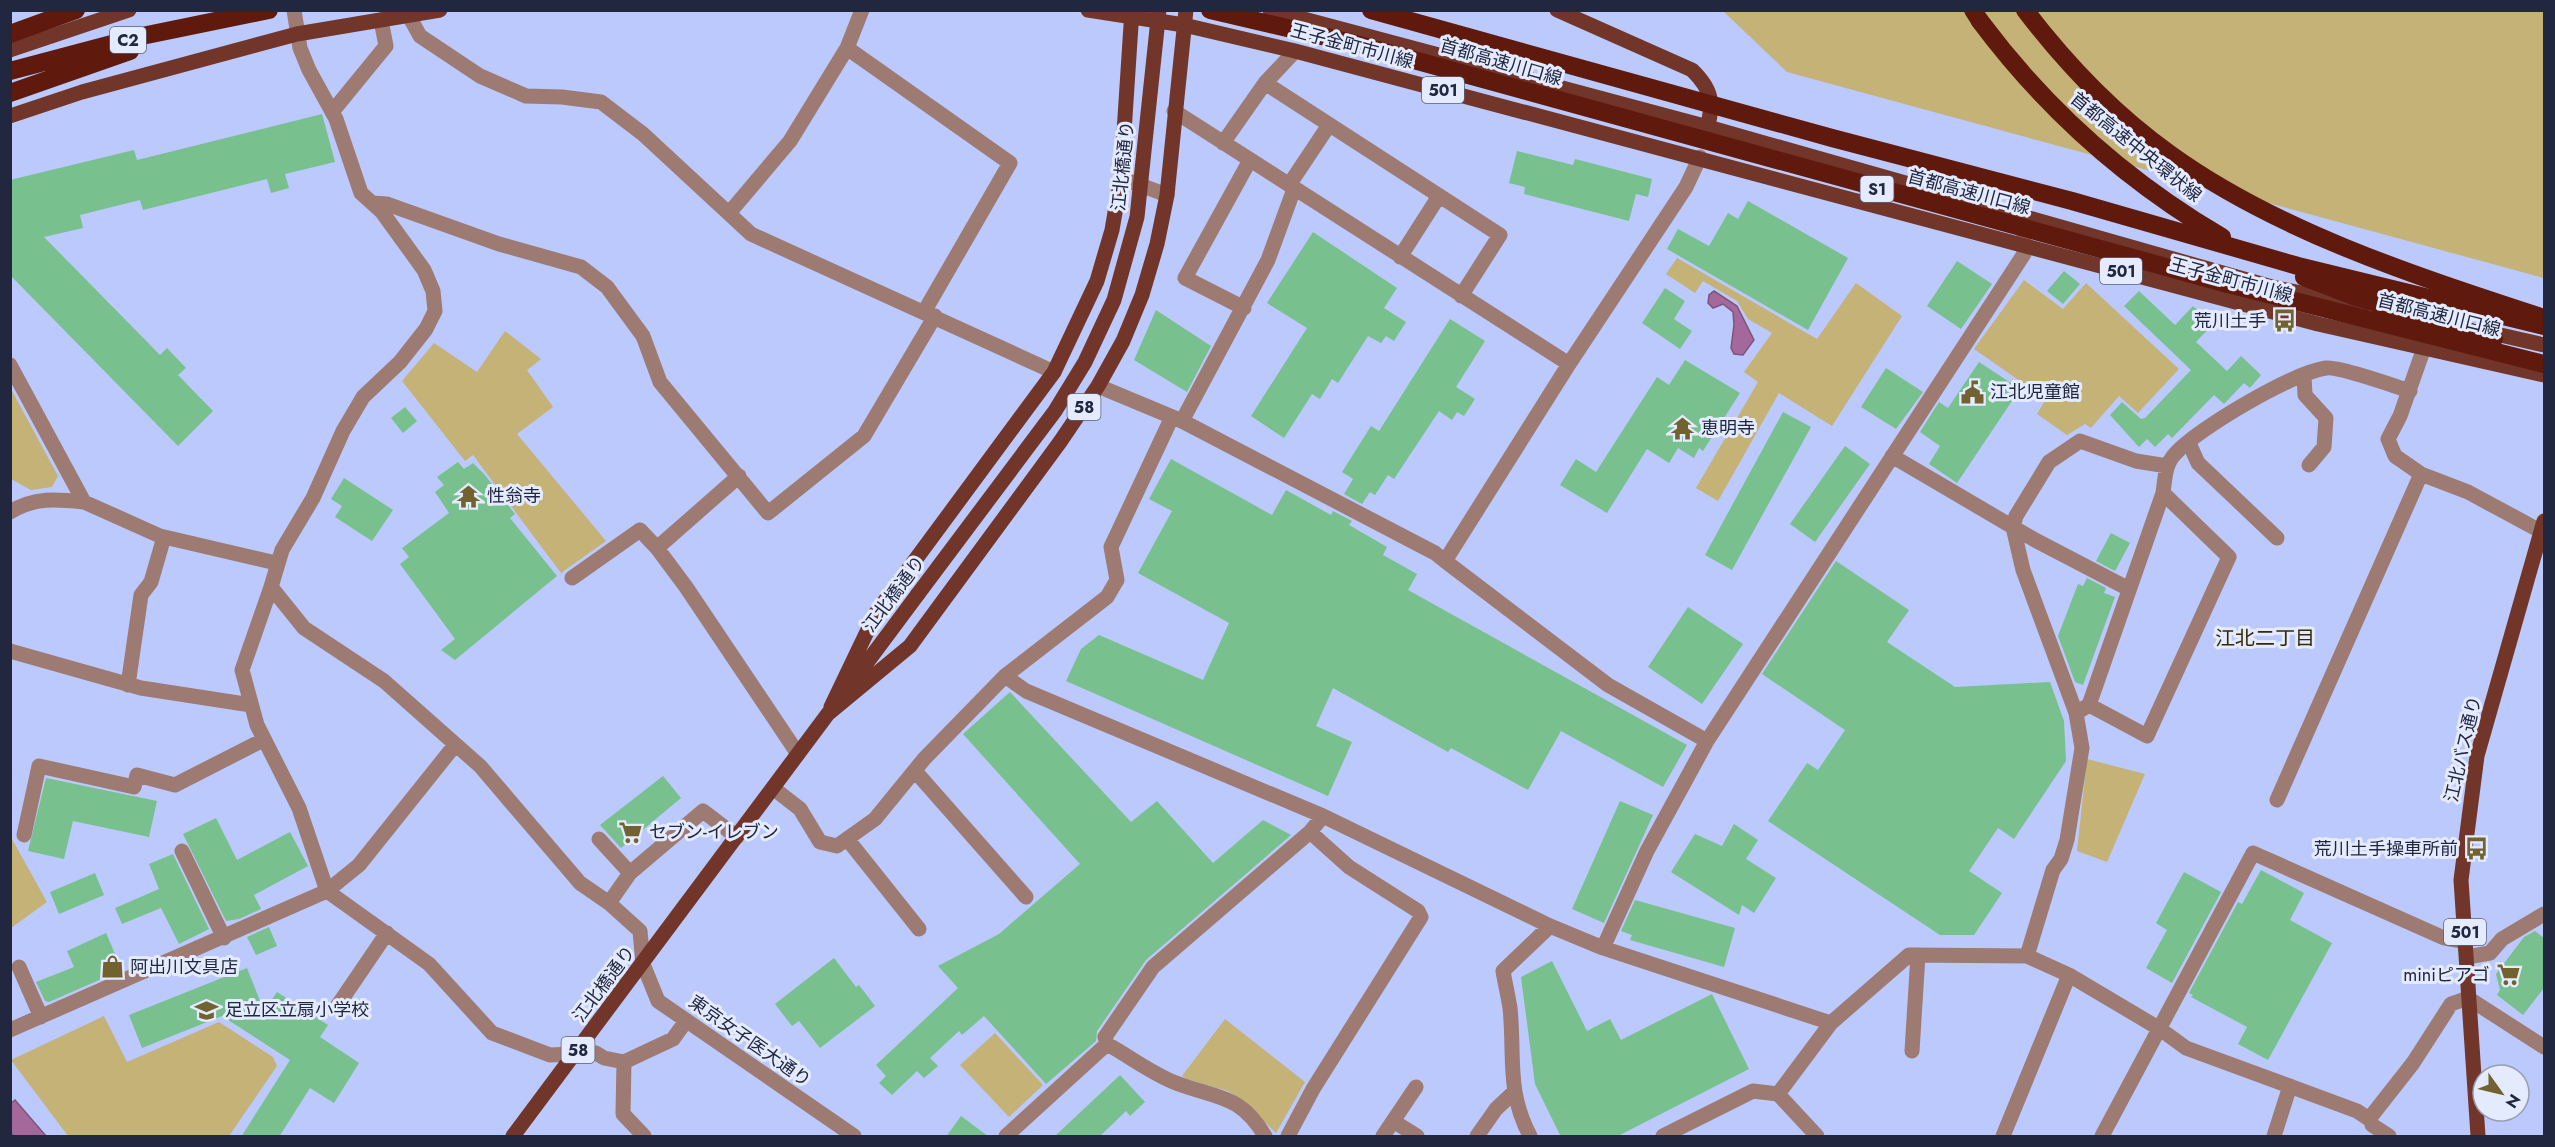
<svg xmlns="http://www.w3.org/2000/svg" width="2555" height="1147" viewBox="0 0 2555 1147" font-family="Jost,'Noto Sans JP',sans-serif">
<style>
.green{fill:#c4b277}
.water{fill:#a5689b;stroke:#7d547f;stroke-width:1.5}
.building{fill:#78c08d}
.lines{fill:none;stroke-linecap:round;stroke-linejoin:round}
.minor{stroke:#9d7a72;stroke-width:15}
.major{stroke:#713629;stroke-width:15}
.highway{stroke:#5f1a0d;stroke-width:18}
.major-bridge{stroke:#713629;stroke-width:15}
.highway-bridge{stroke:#5f1a0d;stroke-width:18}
.labels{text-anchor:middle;stroke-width:6;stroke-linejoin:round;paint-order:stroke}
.shield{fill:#e5ebff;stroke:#5c6279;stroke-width:1.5}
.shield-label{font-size:16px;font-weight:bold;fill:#21273f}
.street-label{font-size:18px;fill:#21273f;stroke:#e5ebff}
.poi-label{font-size:18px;fill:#21273f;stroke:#e5ebff;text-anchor:start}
.neighbourhood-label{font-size:20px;fill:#352900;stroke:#e5ebff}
</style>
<rect width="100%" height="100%" fill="#bbc9fc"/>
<path class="green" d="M1723,11H2544V278L1787,72Z
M1677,258L1817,339L1856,283L1902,316L1832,426L1779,393L1718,501L1696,488L1758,382L1744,372L1772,333L1748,319L1737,301L1703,281L1695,293L1666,274Z
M2024,280L2063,309L2086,283L2179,369L2138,413L2119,396L2091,428L2085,424L2067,435L2037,414L2046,399L1974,349Z
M505,331L541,359L527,370L553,407L517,434L606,541L561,573L473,455L465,461L402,381L434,343L477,372Z
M11,389L58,476L52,487L31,490L11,479Z
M2087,759L2145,774L2107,862L2077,851Z
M11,825L12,839L47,902L11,928Z
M104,1016L127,1062L219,1022L273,1057L277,1066L229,1136H68L11,1060Z
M1225,1019L1305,1082L1276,1133L1243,1101L1228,1091L1187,1079L1182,1076Z
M995,1033L1043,1085L1009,1117L960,1065Z"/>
<path class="water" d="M1714,291L1737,306L1754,340L1743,355L1734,354L1731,348L1734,325L1733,312L1723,304L1713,308L1708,303L1709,295Z
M15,1100L46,1136H14L11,1133L10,1104Z"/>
<path class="building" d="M322,114L335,162L285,174L289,188L271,193L267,179L143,210L140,200L80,215L83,228L44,237L160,355L167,348L186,368L178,375L213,411L178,446L10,275V180L134,150L137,160Z
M1517,151L1573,165L1575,159L1652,179L1648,197L1636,194L1629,221L1524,194L1525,187L1509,183Z
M1748,201L1848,258L1808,330L1667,249L1678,229L1709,246L1728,213L1738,219Z
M1313,232L1397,288L1384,308L1406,322L1394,341L1386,336L1381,343L1368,336L1338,383L1332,379L1320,399L1312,394L1284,438L1251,416L1307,328L1267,303Z
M1957,261L1992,284L1961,329L1927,306Z
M2064,271L2080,284L2063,304L2047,291Z
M1665,288L1685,301L1674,319L1692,331L1680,349L1642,323Z
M2139,291L2175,325L2193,306L2213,324L2196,342L2227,371L2241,356L2261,375L2250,388L2244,383L2224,404L2214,395L2172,438L2168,434L2155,447L2147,439L2139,447L2110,415L2122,402L2141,419L2145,418L2191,370L2124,306Z
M1156,310L1211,346L1187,392L1134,360Z
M1450,319L1485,341L1456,387L1475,399L1464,416L1457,412L1452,420L1439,411L1394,479L1388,475L1375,495L1370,492L1362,504L1344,494L1353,479L1342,472L1371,426L1379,431Z
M1685,360L1740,393L1703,451L1699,448L1694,458L1678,448L1669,463L1647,449L1607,513L1560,485L1576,459L1596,472L1657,377L1669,385Z
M1979,362L2020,389L1957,483L1929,464L1940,446L1920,432L1939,402L1948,408Z
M1886,368L1923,392L1896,429L1861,407Z
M405,407L417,421L403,433L391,418Z
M1783,412L1811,427L1732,570L1705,555Z
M1845,446L1870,464L1815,542L1790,524Z
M1171,459L1272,515L1286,490L1331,515L1333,511L1352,521L1349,525L1387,547L1383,555L1417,574L1408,590L1687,745L1663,787L1561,731L1528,790L1451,748L1448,752L1333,688L1316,726L1352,742L1328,796L1066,681L1081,649L1099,635L1203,680L1229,623L1138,573L1172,511L1149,499Z
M458,462L464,469L473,463L484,474L515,514L510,518L557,576L455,660L441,650L455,639L400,564L409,557L402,548L449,513L435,492L444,485L437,477Z
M344,478L393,510L372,541L335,517L342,506L331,499Z
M2111,533L2130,543L2115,571L2096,561Z
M1836,561L1909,610L1887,642L1955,687L2050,682L2064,721L2066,761L2014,839L1998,828L1969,871L2002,893L1974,935H1940L1768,821L1807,763L1818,770L1845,730L1762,674Z
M2087,578L2106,588L2104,593L2115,597L2083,685L2075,682L2058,636L2078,584L2083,586Z
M1688,607L1743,644L1702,704L1648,667Z
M1010,692L1131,822L1157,801L1213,863L1263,820L1291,835L1146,960L1097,1031L1096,1041L1046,1084L984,1016L962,1035L959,1031L930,1058L938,1066L924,1078L917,1071L892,1095L879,1083L886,1076L876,1065L958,988L938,966L999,934L1080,864L963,734Z
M663,776L681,798L621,848L600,825Z
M46,778L157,801L149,837L73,821L64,859L28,851Z
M1620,801L1653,815L1604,923L1572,909Z
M216,818L237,860L290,832L308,866L254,895L261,909L239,919L226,921L183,834Z
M1734,824L1758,840L1746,859L1776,878L1754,913L1742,905L1739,915L1671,872L1695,834L1722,846Z
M173,854L209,929L179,944L161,908L122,924L115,908L159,889L149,864Z
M2261,870L2304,893L2290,920L2332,943L2268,1060L2238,1044L2247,1027L2191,997L2193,995L2189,993L2238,902L2242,904Z
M2184,872L2221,892L2172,983L2146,968L2167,930L2156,923Z
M95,873L104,895L59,914L50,892Z
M1635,900L1735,928L1724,967L1630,940L1632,935L1621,931Z
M269,927L277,946L256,955L247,937Z
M2535,931L2544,938V988L2523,1015L2497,995L2500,990L2496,974L2524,937Z
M106,933L122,970L49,1002L45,1001L36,982L74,967L67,951Z
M834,958L856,987L859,985L875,1006L820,1048L799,1021L792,1026L775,1004Z
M1552,961L1587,1031L1610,1019L1621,1040L1712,994L1749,1069L1616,1137H1561L1535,1084L1521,977Z
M247,968L264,1011L277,992L328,1025L320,1037L359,1063L334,1103L310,1088L279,1137H241L290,1060L222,1016L142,1048L129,1015Z
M1120,1075L1145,1102L1130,1116L1126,1111L1099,1137H1054Z
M961,1116L989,1137H946Z"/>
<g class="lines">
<path class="minor" d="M294,10L300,48L309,70L336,119L361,193L382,212L424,270L433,291L435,311L426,329L400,362L363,397L343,431L313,498L282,550L271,587L304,628L384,681L480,766L580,883L609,903L640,931L643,964L658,1001L854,1136
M409,16L420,36L480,76L526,96L562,97L601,102L643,134L751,234L1054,372
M847,48L1010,163L924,312
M1265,83L1295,51
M1174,111L1569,364
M332,112L386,46L381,20
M1223,143L1265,83L1500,235L1461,296
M1700,157L1686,187L1569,364L1445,561L1608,685L1707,741
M1121,178L1167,195
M1289,185L1329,125
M372,203L387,204L499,244L581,267L607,287L643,336L660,382L768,513L864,436L935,316
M730,212L790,141L847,48L862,10
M1400,257L1439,196
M1244,308L1185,278L1250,160
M2424,348L2400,416L2388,439L2395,456L2421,474L2468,492L2544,533
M10,365L84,502L160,536L276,563
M2304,376L2305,395L2326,418L2324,447L2309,465
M1098,386L1182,421L1435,553L1445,561
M1182,421L1268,260L1294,189
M2189,443L2198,463L2277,538
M1892,456L2035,540L2129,589
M10,512C35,497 56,499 84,502
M657,548L739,476
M572,578L640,530L657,548L686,587L798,754
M271,587L242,670L257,725L299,808L327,891L429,964L492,1033L550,1055L596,1053L604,1058L624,1062L673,1039L686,1021
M10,651L141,688L251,705
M1005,676L1026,691L1323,816L1550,926L1603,948L1831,1023
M128,685L141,595L151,582L164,537
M2089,705L2147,736L2229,557L2163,493
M2076,713L2089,705L2163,493C2165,479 2165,464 2175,454C2197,429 2292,373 2326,368C2338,366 2394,386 2410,391
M915,771L1026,897
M773,788L800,809L820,842L837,846L875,819L924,759L1005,676L1107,597L1117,580L1111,547L1172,417
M2277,800L2421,474
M24,835L39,766L134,787L137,775L175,785L263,740
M599,839L630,873
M848,840L919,929
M182,851L224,938
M609,903L630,873L703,811L737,837
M1603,948L1647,851L1707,741L2024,254V235
M2027,956L2069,975L2160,1029L2186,1048L2357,1111L2369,1119L2413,1063L2451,1004L2468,998L2544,1047
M2467,957L2490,953L2502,939L2544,914
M19,967L41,1017
M336,1008L387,933
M10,1030L327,891L359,865L455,745
M1107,1044C1129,1056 1152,1074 1176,1083C1218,1099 1240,1094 1265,1136
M1912,1051L1918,955
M624,1062L623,1114L644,1136
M1778,1094L1817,1136
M1393,1121L1417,1136
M2372,1125L2389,1136
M1006,1136L1107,1044L1105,1037L1153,967L1310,832L1323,816
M1288,1136L1313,1089L1421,917L1418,911L1349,867L1310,832
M1383,1136L1416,1087
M1477,1136L1496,1109L1513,1093
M1530,1136C1506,1090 1515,1057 1510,1008C1508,995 1505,983 1503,971L1550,926
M1663,1136L1753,1091L1778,1094L1831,1023L1909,955L2027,956L2053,870L2061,859L2067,840L2082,748L2076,713L2023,570L2013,527L2016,516L2049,462L2080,441L2136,461L2167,466
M2003,1136L2069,975
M2102,1136L2253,853L2444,938L2465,942
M2274,1136L2290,1086"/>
<path class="major" d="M1088,10L1184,25L1295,51L2318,324L2544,375
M1270,10L1708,127L2272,287L2363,306
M1557,10L1692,70C1716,93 1713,107 1705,137
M10,50L129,10
M10,116L82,92L297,34L440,10
M2483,331L2544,345
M848,688L918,594
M831,707L876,613L1054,372L1097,281L1112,230L1121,178L1132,10
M829,713L910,646L1060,442L1098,386L1123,341L1142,295L1157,244L1167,195L1186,10
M513,1136L833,707
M2478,1136L2461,880L2477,756L2544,521"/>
<path class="highway" d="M1973,10L1980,21
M2025,10C2067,65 2115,115 2170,154C2278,232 2419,277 2544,318
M10,34L76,10
M10,71L142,36L269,10
M10,93L130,51"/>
<path class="major-bridge" d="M918,594L1055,411L1085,362L1114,300L1137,217L1159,10"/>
<path class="highway-bridge" d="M1210,10L1352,43L2224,283L2544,364
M1371,10L1832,138L2072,201L2298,266L2544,326
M1980,21C2045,108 2128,182 2222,237
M2304,277L2356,297L2494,339"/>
</g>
<defs>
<symbol id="bus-bare" viewBox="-9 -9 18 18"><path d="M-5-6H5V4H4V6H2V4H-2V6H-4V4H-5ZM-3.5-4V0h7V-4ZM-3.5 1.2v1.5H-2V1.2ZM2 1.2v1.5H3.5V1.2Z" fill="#71622f" stroke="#e5ebff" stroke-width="2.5" paint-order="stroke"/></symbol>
<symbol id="civic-bare" viewBox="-9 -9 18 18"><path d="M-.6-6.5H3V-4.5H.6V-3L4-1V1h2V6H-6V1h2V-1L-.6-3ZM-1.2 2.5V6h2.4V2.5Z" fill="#71622f" stroke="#e5ebff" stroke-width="2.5" paint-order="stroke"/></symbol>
<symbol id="temple-bare" viewBox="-9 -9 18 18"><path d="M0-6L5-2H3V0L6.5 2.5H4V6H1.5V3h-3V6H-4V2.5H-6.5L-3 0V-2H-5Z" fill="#71622f" stroke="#e5ebff" stroke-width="2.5" paint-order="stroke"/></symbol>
<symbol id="supermarket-bare" viewBox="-9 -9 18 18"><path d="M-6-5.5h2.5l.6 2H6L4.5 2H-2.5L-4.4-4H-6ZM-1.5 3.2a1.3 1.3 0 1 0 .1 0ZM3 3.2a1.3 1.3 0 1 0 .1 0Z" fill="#71622f" stroke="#e5ebff" stroke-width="2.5" paint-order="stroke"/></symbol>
<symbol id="shop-bare" viewBox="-9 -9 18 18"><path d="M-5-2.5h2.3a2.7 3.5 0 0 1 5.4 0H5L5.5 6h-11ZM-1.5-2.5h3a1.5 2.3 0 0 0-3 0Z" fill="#71622f" stroke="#e5ebff" stroke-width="2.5" paint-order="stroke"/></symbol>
<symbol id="school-bare" viewBox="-9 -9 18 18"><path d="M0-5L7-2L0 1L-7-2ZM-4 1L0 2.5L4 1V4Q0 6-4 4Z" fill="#71622f" stroke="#e5ebff" stroke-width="2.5" paint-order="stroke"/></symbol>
</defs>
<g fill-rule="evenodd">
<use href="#bus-bare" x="2268" y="304" width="33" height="33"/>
<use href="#civic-bare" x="1956" y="376" width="33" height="33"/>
<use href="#temple-bare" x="1666" y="412" width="33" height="33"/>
<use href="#temple-bare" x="452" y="480" width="33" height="33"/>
<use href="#supermarket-bare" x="614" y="816" width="33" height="33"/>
<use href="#bus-bare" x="2460" y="832" width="33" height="33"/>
<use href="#shop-bare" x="96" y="950" width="33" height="33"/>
<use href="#supermarket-bare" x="2492" y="958" width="33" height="33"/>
<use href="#school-bare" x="190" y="994" width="33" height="33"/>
</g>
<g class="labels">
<g class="shield">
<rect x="110" y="27" width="36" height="26" rx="4.5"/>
<rect x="1422" y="77" width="42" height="26" rx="4.5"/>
<rect x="1860.5" y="176" width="33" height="26" rx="4.5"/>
<rect x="2100" y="258" width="42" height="26" rx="4.5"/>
<rect x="1067.5" y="394" width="33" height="26" rx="4.5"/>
<rect x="2444" y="919" width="42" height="26" rx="4.5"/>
<rect x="561.5" y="1037" width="33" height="26" rx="4.5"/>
</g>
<g class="shield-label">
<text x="128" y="46">C2</text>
<text x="1443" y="96">501</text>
<text x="1877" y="195">S1</text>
<text x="2121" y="277">501</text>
<text x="1084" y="413">58</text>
<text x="2465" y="938">501</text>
<text x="578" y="1056">58</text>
</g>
<g class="street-label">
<text transform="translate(1352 46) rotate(15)" y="6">王子金町市川線</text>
<text transform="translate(1501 62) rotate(16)" y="6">首都高速川口線</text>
<text transform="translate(2136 147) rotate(39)" y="6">首都高速中央環状線</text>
<text transform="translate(1123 166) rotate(-84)" y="6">江北橋通り</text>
<text transform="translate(1969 192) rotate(15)" y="6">首都高速川口線</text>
<text transform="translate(2231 280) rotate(15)" y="6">王子金町市川線</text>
<text transform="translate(2439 315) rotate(14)" y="6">首都高速川口線</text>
<text transform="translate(894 594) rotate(-53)" y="6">江北橋通り</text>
<text transform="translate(2463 749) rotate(-77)" y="6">江北バス通り</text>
<text transform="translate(604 984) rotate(-53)" y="6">江北橋通り</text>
<text transform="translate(750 1041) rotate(35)" y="6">東京女子医大通り</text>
</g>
<g class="poi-label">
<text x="2266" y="327" text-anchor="end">荒川土手</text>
<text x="1990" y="398">江北児童館</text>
<text x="1701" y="434">恵明寺</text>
<text x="487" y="502">性翁寺</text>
<text x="649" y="838">セブン-イレブン</text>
<text x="2458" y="855" text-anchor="end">荒川土手操車所前</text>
<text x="130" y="973">阿出川文具店</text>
<text x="2490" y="981" text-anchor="end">miniピアゴ</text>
<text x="225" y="1016">足立区立扇小学校</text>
</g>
<g class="neighbourhood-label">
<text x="2265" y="645">江北二丁目</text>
</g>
</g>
<rect width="2555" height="1147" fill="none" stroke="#21273f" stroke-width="24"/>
<g transform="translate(2501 1093) rotate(124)"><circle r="28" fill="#e5ebff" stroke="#979db2" stroke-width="1.5"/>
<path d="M0-4.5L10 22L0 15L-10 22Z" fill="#71622f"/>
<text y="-9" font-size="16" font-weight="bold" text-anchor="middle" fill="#21273f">N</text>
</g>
</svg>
